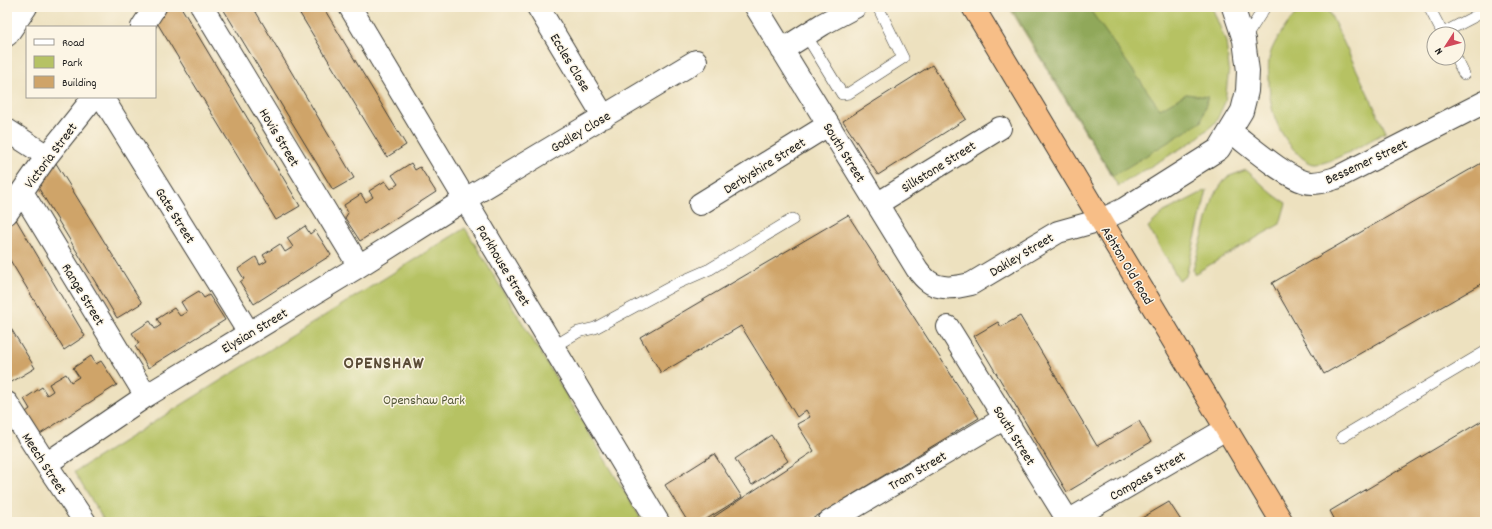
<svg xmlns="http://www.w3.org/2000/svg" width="1492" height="529" viewBox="0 0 1492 529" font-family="Dekko,sans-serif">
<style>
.green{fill:#b6c264;stroke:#696f40}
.forest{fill:#90a85a;stroke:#56623b}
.building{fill:#cfa469}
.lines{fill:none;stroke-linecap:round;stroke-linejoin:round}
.service-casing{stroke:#3b3a34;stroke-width:12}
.minor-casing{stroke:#3b3a34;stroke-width:24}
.trunk-casing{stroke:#3b3a34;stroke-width:24}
.service{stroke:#fff;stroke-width:11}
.minor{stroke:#fff;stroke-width:22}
.trunk{stroke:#f7be87;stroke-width:22}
.labels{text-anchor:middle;stroke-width:3;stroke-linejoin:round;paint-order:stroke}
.street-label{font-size:14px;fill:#1c1c1c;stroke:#fcf5e5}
.park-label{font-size:14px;fill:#525635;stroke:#fcf5e5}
.district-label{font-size:18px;font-weight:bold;letter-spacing:1px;fill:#5b4c37;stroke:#fcf5e5}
</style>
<rect width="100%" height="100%" fill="#fcf5e5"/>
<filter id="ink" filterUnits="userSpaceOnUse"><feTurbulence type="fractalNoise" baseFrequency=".025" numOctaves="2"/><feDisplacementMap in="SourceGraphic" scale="8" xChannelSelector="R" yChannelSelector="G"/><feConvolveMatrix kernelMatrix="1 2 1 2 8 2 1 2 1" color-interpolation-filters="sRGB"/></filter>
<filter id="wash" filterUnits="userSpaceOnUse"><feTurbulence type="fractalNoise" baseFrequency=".012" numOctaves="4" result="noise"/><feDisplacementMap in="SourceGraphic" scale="16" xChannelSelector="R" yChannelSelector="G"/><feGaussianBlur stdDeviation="0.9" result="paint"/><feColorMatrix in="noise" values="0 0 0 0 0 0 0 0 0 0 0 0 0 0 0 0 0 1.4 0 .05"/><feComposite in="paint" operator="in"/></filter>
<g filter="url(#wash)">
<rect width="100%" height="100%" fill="#ede1bf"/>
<path class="green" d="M1009,7H1212L1226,42L1229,68L1225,102L1216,122L1195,140L1118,186Z
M1302,7H1327L1386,132C1370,140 1331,165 1314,164C1308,163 1301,157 1297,153C1276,131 1269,108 1269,78C1268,68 1268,58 1272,49C1278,35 1292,17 1302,7Z
M1246,170C1260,181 1270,194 1286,203L1280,224L1194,274L1193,270L1214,195L1227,177Z
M1207,190L1186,276L1179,280L1148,227L1164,212Z
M465,228L643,522H105L74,472Z"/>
<path class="forest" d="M1011,7H1088L1160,109L1186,94L1208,97L1201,122L1113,176Z"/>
<g id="blocks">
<path class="building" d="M167,7H181L300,206L276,220L156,21Z
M222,7H253L354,178L333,190Z
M296,7H323L406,145L387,157Z
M932,65L966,119L878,175L843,121Z
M54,160L142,303L117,318L36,184Z
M1485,161V282L1324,374L1272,283Z
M411,163L415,170L420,167L436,192L360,241L345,218L348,213L344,205L361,194L366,202L373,197L369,191L385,181L391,189L398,184L392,175Z
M848,215L979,418L807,522H706L814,451L797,424L810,417L806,410L797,417L741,326L661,373L640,337Z
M14,216L85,336L64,350L7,255V226Z
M305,226L310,234L315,230L331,255L254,304L240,282L244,279L238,269L256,257L260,265L267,261L263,255L280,244L285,252L293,247L287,238Z
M199,291L204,298L209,295L225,320L148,368L135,346L139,343L132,333L150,321L155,329L161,325L157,319L174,308L180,316L187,312L181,302Z
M1020,316L1097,446L1139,421L1151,442L1067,492L974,336L998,322L1001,327Z
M7,322L35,368L10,383L7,378Z
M91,356L96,364L101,361L117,385L40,434L26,412L30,409L24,399L42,387L47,395L53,391L49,384L66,374L71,382L79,377L73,368Z
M1485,419V522H1336L1330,511Z
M771,435L788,461L752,485L735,459Z
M714,454L742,497L702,522H688L665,485Z
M1169,502L1182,522H1135Z"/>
</g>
</g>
<g filter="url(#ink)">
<use href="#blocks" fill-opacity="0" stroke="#3b3a34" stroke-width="1"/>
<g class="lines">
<defs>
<path id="service" d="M1429,7L1443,34
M1443,33L1485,11
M806,35L842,94L849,93L903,58L878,7
M1244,40L1265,7
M1456,58L1464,74
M553,347L578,332L595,328L678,283L710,269L793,219
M1342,437L1485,352"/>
<path id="minor" d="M202,7L359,266
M350,7L658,522
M538,7L604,117
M756,7L917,269C920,273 924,278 928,281C940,291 958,287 971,284L1058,232L1101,220L1124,209L1219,149L1242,111L1247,91L1248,71L1244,40L1233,7
M142,27L155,7
M7,35L26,7
M782,50L823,24L855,7
M102,97L249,333
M7,130L47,156
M1230,131C1249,145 1284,176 1305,182C1315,185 1326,181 1336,178L1485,102
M22,192L146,396
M700,204L828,125
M877,204L1000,128
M7,213L47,156L94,97
M948,327L1069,522
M7,403L46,464L85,522
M46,464L146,396L356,268L464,200L696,61
M1068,521L1226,429
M829,522L1005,418"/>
<path id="trunk" d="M973,7L1282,522"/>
</defs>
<use href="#service" class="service-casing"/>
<use href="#minor" class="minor-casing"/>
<use href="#trunk" class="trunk-casing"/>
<use href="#service" class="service"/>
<use href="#minor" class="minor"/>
<use href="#trunk" class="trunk"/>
</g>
</g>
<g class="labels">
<g class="street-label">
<text transform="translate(571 62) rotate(59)" y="5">Eccles Close</text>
<text transform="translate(580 131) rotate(-31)" y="5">Godley Close</text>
<text transform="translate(280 137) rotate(59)" y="5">Hovis Street</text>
<text transform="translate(845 152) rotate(58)" y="5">South Street</text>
<text transform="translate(50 155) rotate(-53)" y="5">Victoria Street</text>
<text transform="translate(1366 161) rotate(-25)" y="5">Bessemer Street</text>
<text transform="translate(764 165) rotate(-32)" y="5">Derbyshire Street</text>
<text transform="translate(938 166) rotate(-32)" y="5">Silkstone Street</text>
<text transform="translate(176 215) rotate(58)" y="5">Gate Street</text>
<text transform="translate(1021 254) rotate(-31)" y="5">Dakley Street</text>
<text transform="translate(504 265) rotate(59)" y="5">Parkhouse Street</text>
<text transform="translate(1128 265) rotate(59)" y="5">Ashton Old Road</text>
<text transform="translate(84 294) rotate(59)" y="5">Range Street</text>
<text transform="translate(254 330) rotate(-31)" y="5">Elysian Street</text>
<text transform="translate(1015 435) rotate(58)" y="5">South Street</text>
<text transform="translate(45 463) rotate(57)" y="5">Meech Street</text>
<text transform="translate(917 470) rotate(-30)" y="5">Tram Street</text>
<text transform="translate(1147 475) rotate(-30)" y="5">Compass Street</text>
</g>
<g class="park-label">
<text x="424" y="404">Openshaw Park</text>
</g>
<g class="district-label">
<text x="384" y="368">OPENSHAW</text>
</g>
</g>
<rect width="1492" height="529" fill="none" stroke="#fcf5e5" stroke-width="24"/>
<rect x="26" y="26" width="130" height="72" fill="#fcf5e5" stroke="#a29e95"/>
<rect x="34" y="39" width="20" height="6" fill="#ffffff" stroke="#a29e95"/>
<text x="62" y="46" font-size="12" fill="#1c1c1c">Road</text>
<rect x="34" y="56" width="20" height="12" fill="#b6c264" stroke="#a29e95"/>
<text x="62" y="66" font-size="12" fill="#1c1c1c">Park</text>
<rect x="34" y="76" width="20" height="12" fill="#cfa469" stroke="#a29e95"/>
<text x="62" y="86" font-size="12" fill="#1c1c1c">Building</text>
<g transform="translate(1446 46) rotate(234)"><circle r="19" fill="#fcf5e5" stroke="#a29e95"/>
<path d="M0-3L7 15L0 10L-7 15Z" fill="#d1495b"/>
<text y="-6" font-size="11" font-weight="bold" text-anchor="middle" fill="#1c1c1c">N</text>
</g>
</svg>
